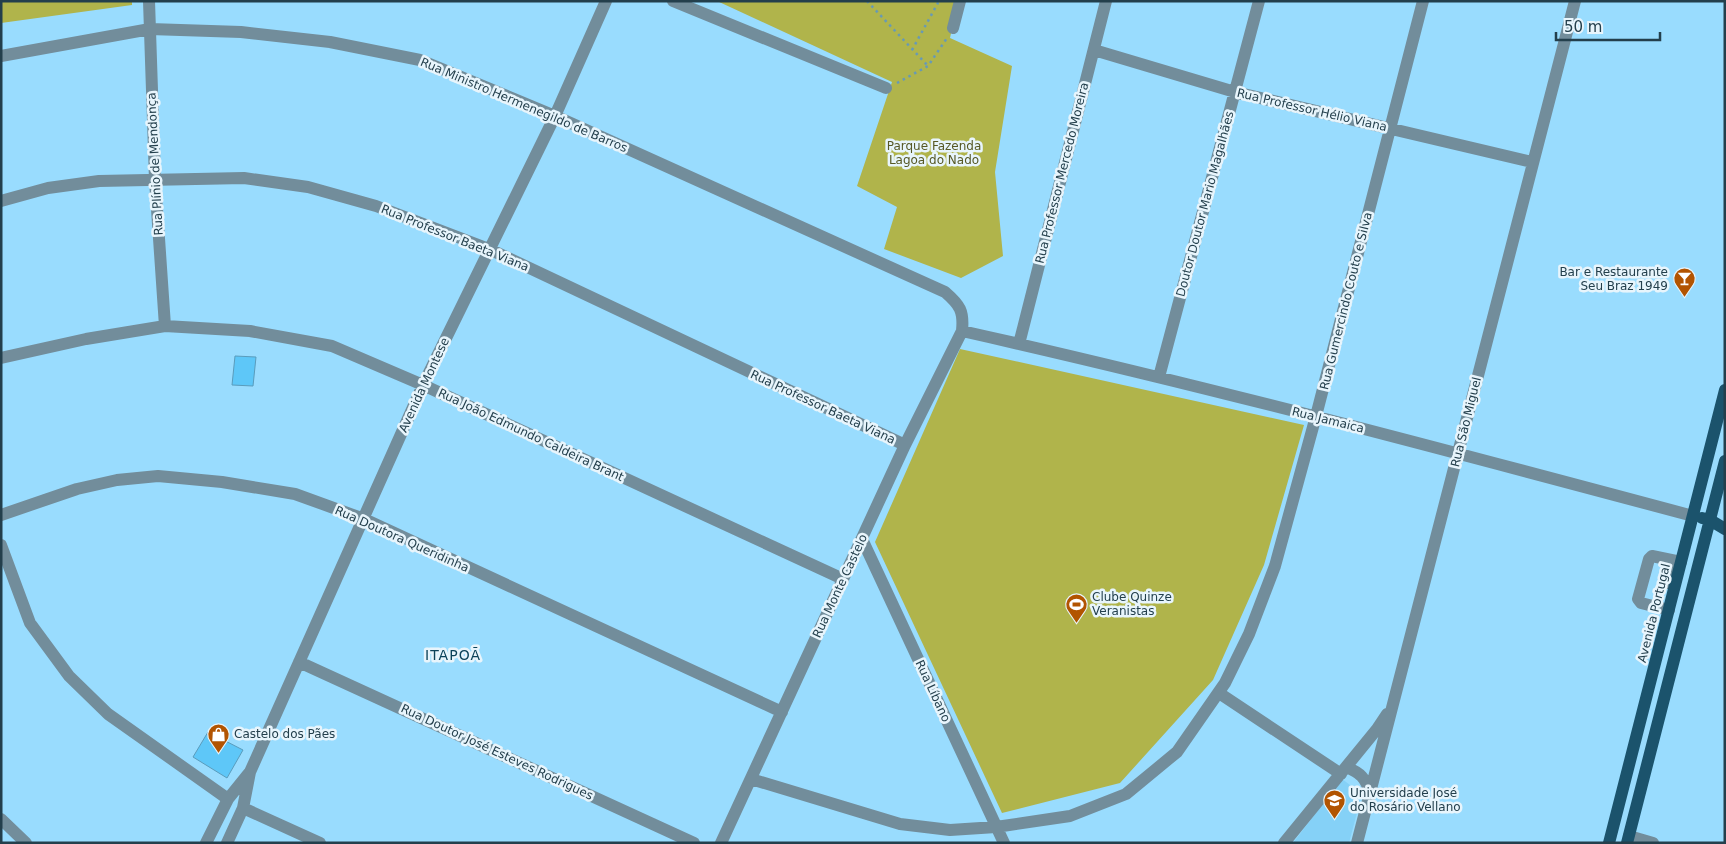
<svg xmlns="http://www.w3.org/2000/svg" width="1726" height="844" viewBox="0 0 1726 844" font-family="'DejaVu Sans',sans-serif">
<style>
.built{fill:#85d1f7}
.green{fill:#b0b44b}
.building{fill:#5ec7f8;stroke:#5a9cbc}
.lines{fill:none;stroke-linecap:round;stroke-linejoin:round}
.path{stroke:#689ab4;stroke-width:2.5;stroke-dasharray:2.5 4;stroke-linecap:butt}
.minor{stroke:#728d9b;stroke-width:12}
.major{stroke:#1b536c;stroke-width:12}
.labels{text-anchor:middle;stroke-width:5;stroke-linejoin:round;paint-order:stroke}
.street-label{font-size:12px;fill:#233f4c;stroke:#e8f5fc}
.park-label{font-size:12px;fill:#575926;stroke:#e8f5fc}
.poi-label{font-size:12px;fill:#233f4c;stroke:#e8f5fc;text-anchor:start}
.neighbourhood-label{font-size:14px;letter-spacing:1px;fill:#0c435a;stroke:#e8f5fc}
</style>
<rect width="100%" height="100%" fill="#99dcfe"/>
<path class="built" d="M1342,779L1362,794L1349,843H1293Z"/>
<path class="green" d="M1,1H132V5L1,23Z
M717,1H958L950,38L1012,66L995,172L1003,256L961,278L884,249L897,207L857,186L892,82Z
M960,349L1304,425L1264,565L1213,680L1120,783L1002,813L875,542Z"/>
<path class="building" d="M235,356L256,357L253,386L232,385Z
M208,732L243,750L227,778L193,757Z"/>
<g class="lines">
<path class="path" d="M867,1L928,66
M912,50L939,1
M897,83L928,66L947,38"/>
<path class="minor" d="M149,1L155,180L165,326
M673,1L886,88
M953,28L960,1
M1094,50L1235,92L1532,162
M1,56L150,29L241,32L330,42L420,60L555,116L945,292C960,305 964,311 962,331L905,445L721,843
M1,201L48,188L99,181L244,178L308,187L376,206L489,249L905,445
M962,331C1207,386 1450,451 1693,516
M1019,344L1106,1
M1,358L86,339L165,326L250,331L332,346L423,385L843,579
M1159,377L1259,1
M1,515L77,489L117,480L158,476L222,482L295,494L364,519L782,712
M862,539L1004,843
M1,545L30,623L69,676L108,714L228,799
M1668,583L1674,561
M1669,610L1641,603L1638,599L1649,559L1652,556L1681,562
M299,662L694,843
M1219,693L1341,774
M1346,767C1361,773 1365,778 1370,792
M751,779L900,824L950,830L996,827L1070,816L1126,794L1177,752L1225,683L1249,634L1275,566L1316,416L1423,1
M243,808L320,843
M1,819L26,843
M1629,836L1653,843
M206,843L228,799L249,773
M227,843L243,808L250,772L423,385L555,116L606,1
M1284,843L1377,729L1387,714
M1357,843L1575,1"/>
<path class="major" d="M1702,518L1710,520L1725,529
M1609,843L1725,390
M1627,843L1725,461"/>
</g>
<defs>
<symbol id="bar-pin" viewBox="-11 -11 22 30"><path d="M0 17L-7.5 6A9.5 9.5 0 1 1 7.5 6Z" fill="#b25401" stroke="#e8f5fc"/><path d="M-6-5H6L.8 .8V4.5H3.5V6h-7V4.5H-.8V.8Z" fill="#fff"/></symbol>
<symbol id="stadium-pin" viewBox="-11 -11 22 30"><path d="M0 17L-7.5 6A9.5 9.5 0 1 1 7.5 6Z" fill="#b25401" stroke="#e8f5fc"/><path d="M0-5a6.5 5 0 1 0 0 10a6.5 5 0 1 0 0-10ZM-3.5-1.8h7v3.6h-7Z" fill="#fff"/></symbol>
<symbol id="shop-pin" viewBox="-11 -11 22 30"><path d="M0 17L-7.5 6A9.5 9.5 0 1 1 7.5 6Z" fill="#b25401" stroke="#e8f5fc"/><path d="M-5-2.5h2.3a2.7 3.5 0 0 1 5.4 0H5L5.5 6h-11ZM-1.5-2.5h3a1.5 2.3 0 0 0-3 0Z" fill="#fff"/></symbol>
<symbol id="university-pin" viewBox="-11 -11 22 30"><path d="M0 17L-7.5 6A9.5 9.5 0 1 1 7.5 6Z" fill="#b25401" stroke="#e8f5fc"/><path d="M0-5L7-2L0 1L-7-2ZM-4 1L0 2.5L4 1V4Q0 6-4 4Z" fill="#fff"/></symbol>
</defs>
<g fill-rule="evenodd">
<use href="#bar-pin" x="1672" y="266" width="25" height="34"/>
<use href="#stadium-pin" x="1064" y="592" width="25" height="34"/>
<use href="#shop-pin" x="206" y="722" width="25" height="34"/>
<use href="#university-pin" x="1322" y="788" width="25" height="34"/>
</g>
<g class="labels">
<g class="street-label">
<text transform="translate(524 105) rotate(23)" y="4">Rua Ministro Hermenegildo de Barros</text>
<text transform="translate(1312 110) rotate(13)" y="4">Rua Professor Hélio Viana</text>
<text transform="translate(155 164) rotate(-93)" y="4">Rua Plínio de Mendonça</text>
<text transform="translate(1062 173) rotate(-76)" y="4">Rua Professor Mercedo Moreira</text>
<text transform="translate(1205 204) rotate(-75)" y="4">Doutor Doutor Mario Magalhães</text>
<text transform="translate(455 238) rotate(22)" y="4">Rua Professor Baeta Viana</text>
<text transform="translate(1346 301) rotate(-76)" y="4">Rua Gumercindo Couto e Silva</text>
<text transform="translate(424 385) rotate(-65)" y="4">Avenida Montese</text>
<text transform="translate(823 407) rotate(25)" y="4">Rua Professor Baeta Viana</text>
<text transform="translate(1328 420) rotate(14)" y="4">Rua Jamaica</text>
<text transform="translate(1466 422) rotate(-76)" y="4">Rua São Miguel</text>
<text transform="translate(531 435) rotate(25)" y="4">Rua João Edmundo Caldeira Brant</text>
<text transform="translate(402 539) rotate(24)" y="4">Rua Doutora Queridinha</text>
<text transform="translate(840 586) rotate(-65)" y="4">Rua Monte Castelo</text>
<text transform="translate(1654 613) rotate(-76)" y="4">Avenida Portugal</text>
<text transform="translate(933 691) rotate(65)" y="4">Rua Líbano</text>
<text transform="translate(497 752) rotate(25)" y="4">Rua Doutor José Esteves Rodrigues</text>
</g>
<g class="park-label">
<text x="934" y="150">Parque Fazenda<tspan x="934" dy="14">Lagoa do Nado</tspan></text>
</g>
<g class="poi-label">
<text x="1668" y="276" text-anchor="end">Bar e Restaurante<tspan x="1668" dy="14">Seu Braz 1949</tspan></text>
<text x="1092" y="601">Clube Quinze<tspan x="1092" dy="14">Veranistas</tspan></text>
<text x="234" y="738">Castelo dos Pães</text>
<text x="1350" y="797">Universidade José<tspan x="1350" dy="14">do Rosário Vellano</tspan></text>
</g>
<g class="neighbourhood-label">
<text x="453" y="660">ITAPOÃ</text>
</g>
</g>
<rect width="1726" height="844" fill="none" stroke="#233f4c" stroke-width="5"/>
<path d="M1556 32v8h104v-8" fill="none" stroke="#233f4c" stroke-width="2.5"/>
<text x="1564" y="32" font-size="15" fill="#233f4c" stroke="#e8f5fc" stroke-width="4" paint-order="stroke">50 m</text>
</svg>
